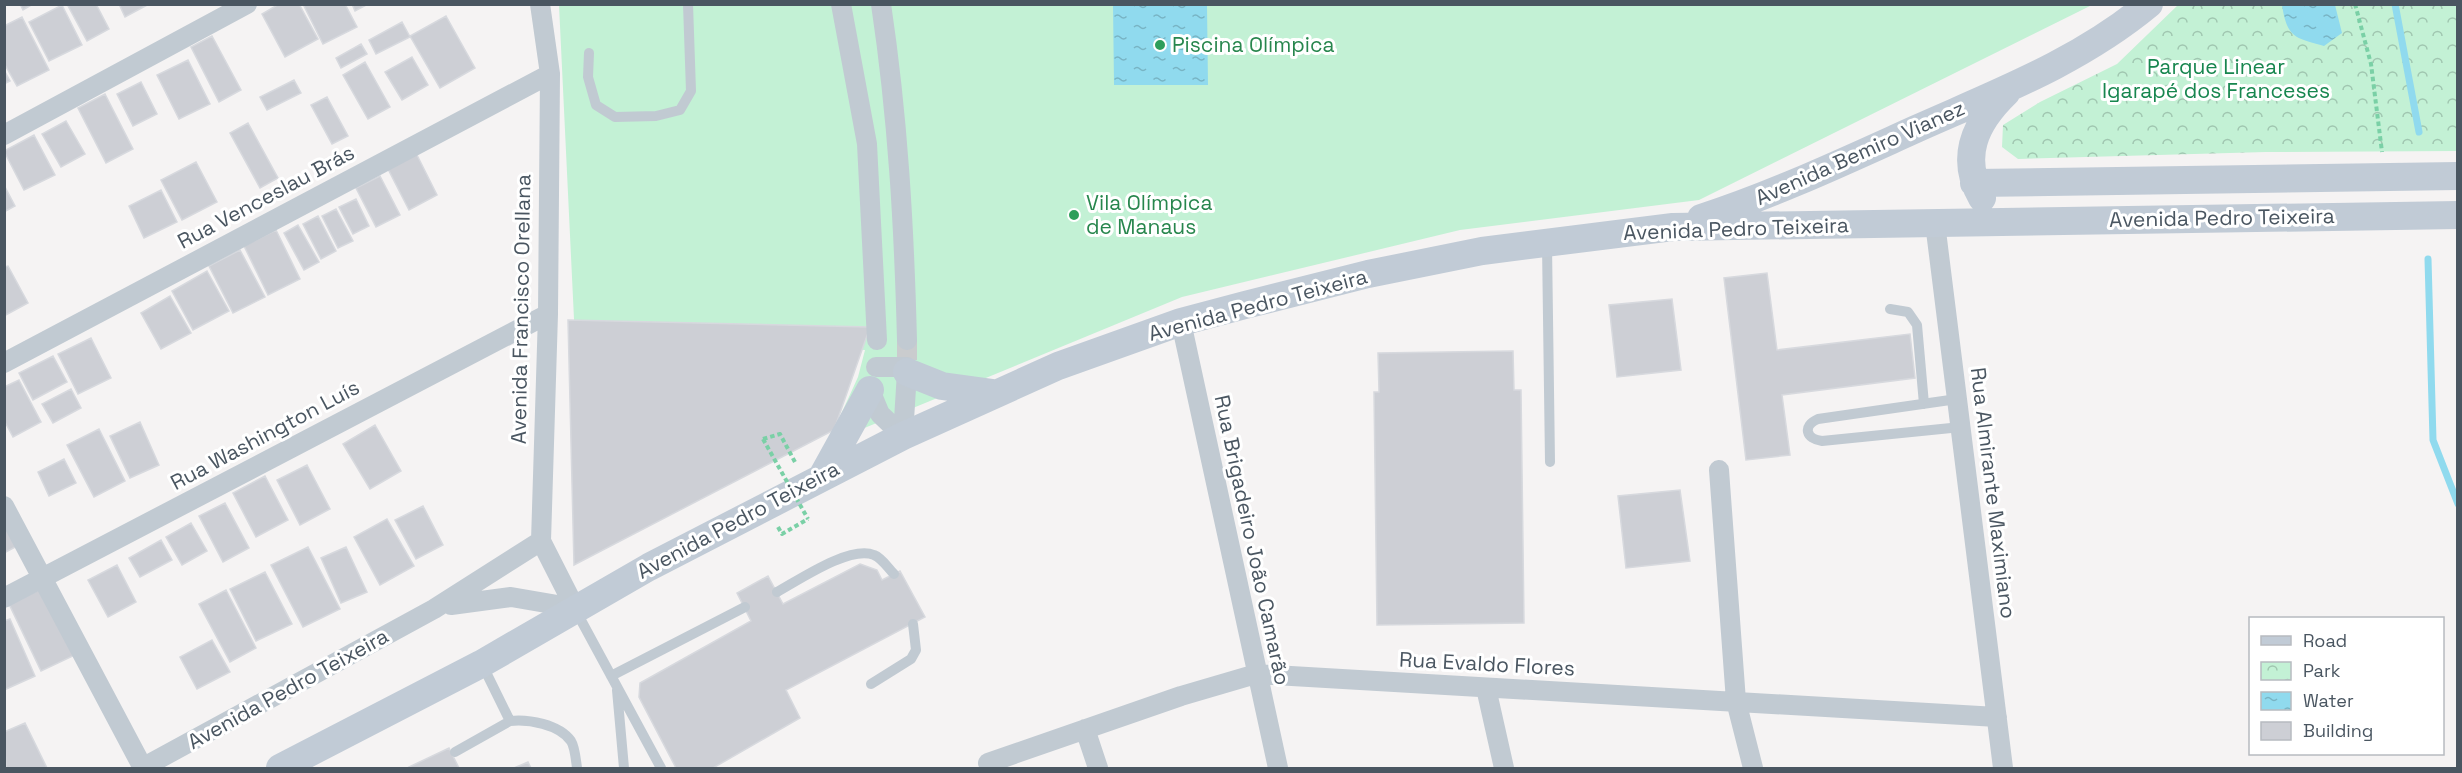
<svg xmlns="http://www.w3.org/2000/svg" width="2462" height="773" viewBox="0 0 2462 773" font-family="'Space Grotesk',sans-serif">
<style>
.park{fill:url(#park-crowns)}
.pitch{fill:#c3f1d5}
.water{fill:url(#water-ripples)}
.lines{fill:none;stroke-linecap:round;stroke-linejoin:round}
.stream{stroke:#90daee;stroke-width:7}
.building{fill:#cdcfd5;stroke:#d7d9de;stroke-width:1.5}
.street-tunnel{stroke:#caccce;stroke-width:20;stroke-dasharray:20 10;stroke-linecap:butt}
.path{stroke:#7ad0a6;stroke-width:4;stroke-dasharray:4.5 3;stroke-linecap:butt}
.lane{stroke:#c1cad2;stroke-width:10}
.street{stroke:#c1cad2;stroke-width:20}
.secondary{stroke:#c1cbd6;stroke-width:28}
.path-bridge{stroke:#7ad0a6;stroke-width:4;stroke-dasharray:4.5 3;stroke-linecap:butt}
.leisure-dot{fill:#2e9e5b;stroke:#fff;stroke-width:2}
.labels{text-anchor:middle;stroke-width:6;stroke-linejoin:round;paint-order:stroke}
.leisure-label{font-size:21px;fill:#27864d;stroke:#fff;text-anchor:start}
.park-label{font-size:21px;fill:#17864f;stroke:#fff}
.street-label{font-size:21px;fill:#4a5661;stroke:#fff}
</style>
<defs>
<pattern id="park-crowns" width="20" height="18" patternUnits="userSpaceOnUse" patternTransform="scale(1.5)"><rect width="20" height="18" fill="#c3f1d5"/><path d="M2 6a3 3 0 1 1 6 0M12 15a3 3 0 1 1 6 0" fill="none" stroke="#a0c6b0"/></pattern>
<pattern id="water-ripples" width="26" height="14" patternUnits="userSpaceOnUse" patternTransform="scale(1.5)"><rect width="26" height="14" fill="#90daee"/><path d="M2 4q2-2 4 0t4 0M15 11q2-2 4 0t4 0" fill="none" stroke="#78b4c4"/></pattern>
</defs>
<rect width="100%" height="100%" fill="#f5f3f3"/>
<path class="park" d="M2178,5H2457V151L2266,152L2018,159L2002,147L2003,125L2040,102L2117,64Z"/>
<path class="pitch" d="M559,5H2092L1699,200L1460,230L1182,297L828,443L858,377L865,350L575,340Z"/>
<path class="water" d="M1113,5H1207L1208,85H1114Z
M2282,5H2335L2342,33L2324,46C2294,38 2287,37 2282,5Z"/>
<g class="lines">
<path class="stream" d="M2395,4L2419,132
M2428,259L2433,440L2458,504"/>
</g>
<path class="building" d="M20,4H33L23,10Z
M67,4H96L109,29L87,41Z
M119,4H149L125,17Z
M279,4H299L318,39L285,57L262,14Z
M303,4H345L357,27L323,44Z
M352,4H368L355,11Z
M62,5L82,45L49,61L29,22Z
M446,16L475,68L440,88L410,36Z
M22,17L49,70L17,86L4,63V26Z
M402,22L410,37L376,54L369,40Z
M212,36L241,90L219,102L191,47Z
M361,44L367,54L341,68L336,58Z
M412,57L428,85L402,100L385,72Z
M188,60L210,104L179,119L157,75Z
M365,62L390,107L368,119L343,75Z
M4,70L10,81L4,84Z
M294,80L301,93L267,110L260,97Z
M141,82L157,114L133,126L117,94Z
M105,94L133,149L106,163L78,108Z
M327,97L348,136L332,144L311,105Z
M66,121L85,154L61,167L42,134Z
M248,123L278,178L260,188L230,133Z
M34,135L55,175L24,190L4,151Z
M416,153L437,195L409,210L387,167Z
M196,162L217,202L182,220L161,180Z
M380,176L400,215L376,227L356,188Z
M4,185L15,206L4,212Z
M161,190L177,222L144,238L129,206Z
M356,199L369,226L353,234L339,207Z
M336,209L353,241L338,248L322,216Z
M318,216L336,251L321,259L303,224Z
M298,225L319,262L304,270L284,233Z
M276,230L300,279L268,295L244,246Z
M240,250L265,297L233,313L209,266Z
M8,266L28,303L4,316V267Z
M207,271L229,311L193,330L172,291Z
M1767,273L1777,350L1910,334L1915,378L1782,395L1790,455L1746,460L1724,278Z
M170,296L191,333L161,349L141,313Z
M1672,299L1681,370L1617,377L1609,305Z
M568,320L870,327L834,430L574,565Z
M91,338L111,378L78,394L58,354Z
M1513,351L1514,390H1521L1524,623L1377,625L1374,392H1379L1378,353Z
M53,356L67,382L33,400L19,373Z
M19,380L41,422L13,437L4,420V387Z
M71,389L81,408L53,423L42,404Z
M140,422L159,465L130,478L110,436Z
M375,425L401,471L370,489L343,444Z
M99,429L125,481L94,497L67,445Z
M64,459L76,483L49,496L38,472Z
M307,465L330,509L300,525L277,480Z
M265,476L288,520L256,537L233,493Z
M1680,490L1690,561L1626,568L1618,496Z
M225,503L249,548L223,562L199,516Z
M423,506L443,545L416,559L395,520Z
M4,514L21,544L4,553Z
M387,519L414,566L380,585L354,537Z
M191,523L207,551L182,565L166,537Z
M161,540L172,560L140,577L129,558Z
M308,547L340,609L303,627L271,565Z
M346,547L367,592L341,603L321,558Z
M860,564L877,570L882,580L900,571L925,617L786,690L800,718L713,768H676L639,697L640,683L751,621L737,593L768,576L783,604Z
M117,565L136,602L108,617L88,580Z
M265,572L292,624L256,641L230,589Z
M43,588L75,655L41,671L9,604Z
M226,590L256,648L230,662L199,604Z
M10,619L35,676L4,690V621Z
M212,640L230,672L197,689L180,657Z
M25,723L47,768H6L4,732Z
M449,748L459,768H410L409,767Z
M528,762L531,768H514Z"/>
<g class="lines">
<path class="street-tunnel" d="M907,340V372"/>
<path class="path" d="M2355,4L2371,64L2382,152
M763,439L780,434L796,464
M778,527L782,534L808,519"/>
<path class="lane" d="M589,53L588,77L596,105L615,117L656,116L680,110L691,91L688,4
M1547,245L1550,462
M1890,309L1908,312L1917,325L1924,404
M1957,399L1818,419C1802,426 1806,439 1822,441L1961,427
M777,592C799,580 850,545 874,555C882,558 888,568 894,574
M576,611L661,768
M611,676L745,607
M871,684L911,659L916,650L913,624
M617,690L624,768
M510,721C528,719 559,724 571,741C575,747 576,761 577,768
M455,752L510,721L482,664"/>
<path class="street" d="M540,4L550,74L548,314L541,541L575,608
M841,4L867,144L877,340
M881,4C898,118 904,225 907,340
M4,135L247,4
M1935,223L2003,768
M1181,322L1278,768
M4,363L550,74
M876,367H907
M870,390L880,414L903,436
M903,436L907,372
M1719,470L1736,701L1753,768
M4,506L143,768
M4,598L548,314
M451,605L511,597L575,608
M1486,688L1504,768
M1085,729L1098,768
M988,763L1181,696L1256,674L1997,717
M142,768L434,609L541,541"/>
<path class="secondary" d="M1974,183L2458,176
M1982,198C1959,157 1975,123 2006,93
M1701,218C1775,194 1845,161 1916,129C1999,92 2079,62 2149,4
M907,372L942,386L993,393
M823,475L870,390
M280,768L481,664L649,567L903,436L1058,366L1181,322L1245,305L1368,274L1482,251L1673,227L2458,215"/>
<path class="path-bridge" d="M763,439L808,519"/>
</g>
<g class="leisure-dot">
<circle cx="1160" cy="45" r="6"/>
<circle cx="1074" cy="215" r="6"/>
</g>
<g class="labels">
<g class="leisure-label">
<text x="1172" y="52">Piscina Olímpica</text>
<text x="1086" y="210">Vila Olímpica<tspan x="1086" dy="24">de Manaus</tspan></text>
</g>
<g class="park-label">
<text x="2216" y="74">Parque Linear<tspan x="2216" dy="24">Igarapé dos Franceses</tspan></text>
</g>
<g class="street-label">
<text transform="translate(1860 153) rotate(-24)" y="7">Avenida Bemiro Vianez</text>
<text transform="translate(266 197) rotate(-28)" y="7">Rua Venceslau Brás</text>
<text transform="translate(2222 218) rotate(-1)" y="7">Avenida Pedro Teixeira</text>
<text transform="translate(1736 229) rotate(-2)" y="7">Avenida Pedro Teixeira</text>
<text transform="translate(1258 305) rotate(-15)" y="7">Avenida Pedro Teixeira</text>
<text transform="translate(521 309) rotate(-89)" y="7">Avenida Francisco Orellana</text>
<text transform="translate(265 435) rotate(-28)" y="7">Rua Washington Luís</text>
<text transform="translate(1993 493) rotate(83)" y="7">Rua Almirante Maximiano</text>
<text transform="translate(738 520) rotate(-28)" y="7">Avenida Pedro Teixeira</text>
<text transform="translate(1252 540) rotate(78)" y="7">Rua Brigadeiro João Camarão</text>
<text transform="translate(1487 664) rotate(3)" y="7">Rua Evaldo Flores</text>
<text transform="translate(288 689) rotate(-29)" y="7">Avenida Pedro Teixeira</text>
</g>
</g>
<rect width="2462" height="773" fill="none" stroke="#4a5661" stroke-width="12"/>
<rect x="2249" y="617" width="195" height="138" fill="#ffffff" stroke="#b7bbc0" stroke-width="1.5"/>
<rect x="2261" y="636" width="30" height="9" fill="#c1cbd6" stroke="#b7bbc0" stroke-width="1.5"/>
<text x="2303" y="647" font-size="18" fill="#4a5661">Road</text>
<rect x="2261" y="662" width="30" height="18" fill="url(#park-crowns)" stroke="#b7bbc0" stroke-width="1.5"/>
<text x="2303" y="677" font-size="18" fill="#4a5661">Park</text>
<rect x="2261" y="692" width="30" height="18" fill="url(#water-ripples)" stroke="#b7bbc0" stroke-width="1.5"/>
<text x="2303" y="707" font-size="18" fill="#4a5661">Water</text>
<rect x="2261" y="722" width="30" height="18" fill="#cdcfd5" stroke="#b7bbc0" stroke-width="1.5"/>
<text x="2303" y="737" font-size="18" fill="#4a5661">Building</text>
</svg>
